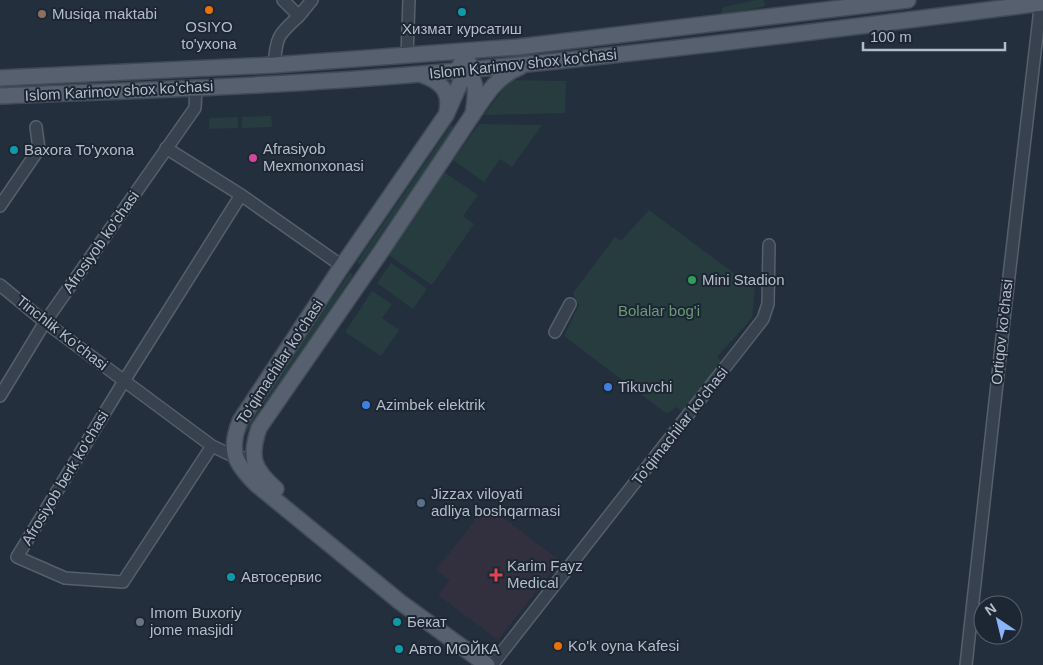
<svg xmlns="http://www.w3.org/2000/svg" width="1043" height="665" viewBox="0 0 1043 665" font-family="Arial,sans-serif">
<style>
.medical{fill:#32303f}
.green{fill:#263c3f}
.lines{fill:none;stroke-linecap:round;stroke-linejoin:round}
.minor-casing{stroke:#565f6c;stroke-width:14}
.major-casing{stroke:#414a57;stroke-width:18}
.minor{stroke:#38414e;stroke-width:11}
.major{stroke:#56606e;stroke-width:15}
.food-dot{fill:#e8710a;stroke:#1d2633;stroke-width:2}
.culture-dot{fill:#0f9aa8;stroke:#1d2633;stroke-width:2}
.education-dot{fill:#8d6e63;stroke:#1d2633;stroke-width:2}
.hotel-dot{fill:#d1479c;stroke:#1d2633;stroke-width:2}
.leisure-dot{fill:#2e9e5b;stroke:#1d2633;stroke-width:2}
.shop-dot{fill:#3f7fe0;stroke:#1d2633;stroke-width:2}
.service-dot{fill:#5c6f8a;stroke:#1d2633;stroke-width:2}
.health-dot{fill:#e0444e;stroke:#1d2633;stroke-width:2}
.worship-dot{fill:#6b7280;stroke:#1d2633;stroke-width:2}
.labels{text-anchor:middle;stroke-width:4;stroke-linejoin:round;paint-order:stroke}
.poi-label{font-size:15px;fill:#b4bcc9;stroke:#1d2633;text-anchor:start}
.street-label{font-size:15px;fill:#b4bcc9;stroke:#1d2633}
.park-label{font-size:15px;fill:#6b9a76;stroke:#1d2633}
</style>
<rect width="100%" height="100%" fill="#242f3e"/>
<path class="medical" d="M487,505L560,561L498,640L438,595L450,580L436,570Z"/>
<path class="green" d="M756,0H763L766,6L722,15V9L724,7Z
M510,80L566,81L565,113L484,115Z
M271,116L272,127L242,128V117Z
M238,117V128L209,129V118Z
M479,124L542,125L512,167L500,159L484,182L453,160Z
M451,125L455,128L360,265L357,262Z
M444,172L478,195L463,216L474,224L432,285L387,254Z
M649,210L755,289L752,318L717,357L721,361L683,412L676,407L668,413L663,411L564,336L579,305L578,303L576,302L573,293L615,237L621,241Z
M391,263L427,289L413,309L377,283Z
M350,272L353,275L246,433L243,430Z
M372,291L392,304L382,318L399,330L381,356L345,332Z"/>
<g class="lines">
<defs>
<path id="minor" d="M299,16L312,0
M407,56L409,0
M274,65C277,36 277,36 299,16L283,0
M166,148L241,195L342,266
M0,206L39,149L36,127
M0,285L45,322L212,446L235,457L254,459
M555,332L570,304
M0,396L45,322L195,108L196,88
M212,446L123,582L65,578L17,557L124,381L241,195
M492,665L763,319L768,304L769,245
M966,665L1005,311L1041,0"/>
<path id="major" d="M469,63L446,115L340,269L240,421C228,451 235,464 257,485L400,602L487,665
M422,75C440,81 451,91 447,111
M0,78L274,65L518,47L908,0
M0,96C140,90 281,86 421,74C629,56 836,29 1043,3
M475,111C487,93 499,75 520,67
M276,489C253,469 249,457 259,428L380,253L473,114C476,93 480,80 460,65"/>
</defs>
<use href="#minor" class="minor-casing"/>
<use href="#major" class="major-casing"/>
<use href="#minor" class="minor"/>
<use href="#major" class="major"/>
</g>
<g class="food-dot">
<circle cx="209" cy="10" r="5"/>
<circle cx="558" cy="646" r="5"/>
</g>
<g class="culture-dot">
<circle cx="462" cy="12" r="5"/>
<circle cx="14" cy="150" r="5"/>
<circle cx="231" cy="577" r="5"/>
<circle cx="397" cy="622" r="5"/>
<circle cx="399" cy="649" r="5"/>
</g>
<circle class="education-dot" cx="42" cy="14" r="5"/>
<circle class="hotel-dot" cx="253" cy="158" r="5"/>
<circle class="leisure-dot" cx="692" cy="280" r="5"/>
<g class="shop-dot">
<circle cx="608" cy="387" r="5"/>
<circle cx="366" cy="405" r="5"/>
</g>
<circle class="service-dot" cx="421" cy="503" r="5"/>
<path class="health-dot" d="M493.5 567.5h5v5h5v5h-5v5h-5v-5h-5v-5h5z"/>
<circle class="worship-dot" cx="140" cy="622" r="5"/>
<g class="labels">
<g class="poi-label">
<text x="52" y="19">Musiqa maktabi</text>
<text x="209" y="32" text-anchor="middle">OSIYO<tspan x="209" dy="17">to'yxona</tspan></text>
<text x="462" y="34" text-anchor="middle">Хизмат курсатиш</text>
<text x="263" y="154">Afrasiyob<tspan x="263" dy="17">Mexmonxonasi</tspan></text>
<text x="24" y="155">Baxora To'yxona</text>
<text x="702" y="285">Mini Stadion</text>
<text x="618" y="392">Tikuvchi</text>
<text x="376" y="410">Azimbek elektrik</text>
<text x="431" y="499">Jizzax viloyati<tspan x="431" dy="17">adliya boshqarmasi</tspan></text>
<text x="507" y="571">Karim Fayz<tspan x="507" dy="17">Medical</tspan></text>
<text x="241" y="582">Автосервис</text>
<text x="150" y="618">Imom Buxoriy<tspan x="150" dy="17">jome masjidi</tspan></text>
<text x="407" y="627">Бекат</text>
<text x="568" y="651">Ko'k oyna Kafesi</text>
<text x="409" y="654">Авто МОЙКА</text>
</g>
<g class="street-label">
<text transform="translate(523 64) rotate(-6)" y="5">Islom Karimov shox ko'chasi</text>
<text transform="translate(119 91) rotate(-3)" y="5">Islom Karimov shox ko'chasi</text>
<text transform="translate(101 242) rotate(-55)" y="5">Afrosiyob ko'chasi</text>
<text transform="translate(1002 332) rotate(-84)" y="5">Ortiqov ko'chasi</text>
<text transform="translate(62 333) rotate(38)" y="5">Tinchlik Ko'chasi</text>
<text transform="translate(280 362) rotate(-57)" y="5">To'qimachilar ko'chasi</text>
<text transform="translate(680 426) rotate(-52)" y="5">To'qimachilar ko'chasi</text>
<text transform="translate(65 478) rotate(-59)" y="5">Afrosiyob berk ko'chasi</text>
</g>
<g class="park-label">
<text x="659" y="316">Bolalar bog'i</text>
</g>
</g>
<g transform="translate(998 620) rotate(325)"><circle r="24" fill="#1d2633" stroke="#59626f"/>
<path d="M0-4L9 19L0 12L-9 19Z" fill="#8ab4f8"/>
<text y="-8" font-size="14" font-weight="bold" text-anchor="middle" fill="#b4bcc9">N</text>
</g>
<path d="M863 42v8h142v-8" fill="none" stroke="#b4bcc9" stroke-width="2.5"/>
<text x="870" y="42" font-size="15" fill="#b4bcc9" stroke="#1d2633" stroke-width="4" paint-order="stroke">100 m</text>
</svg>
